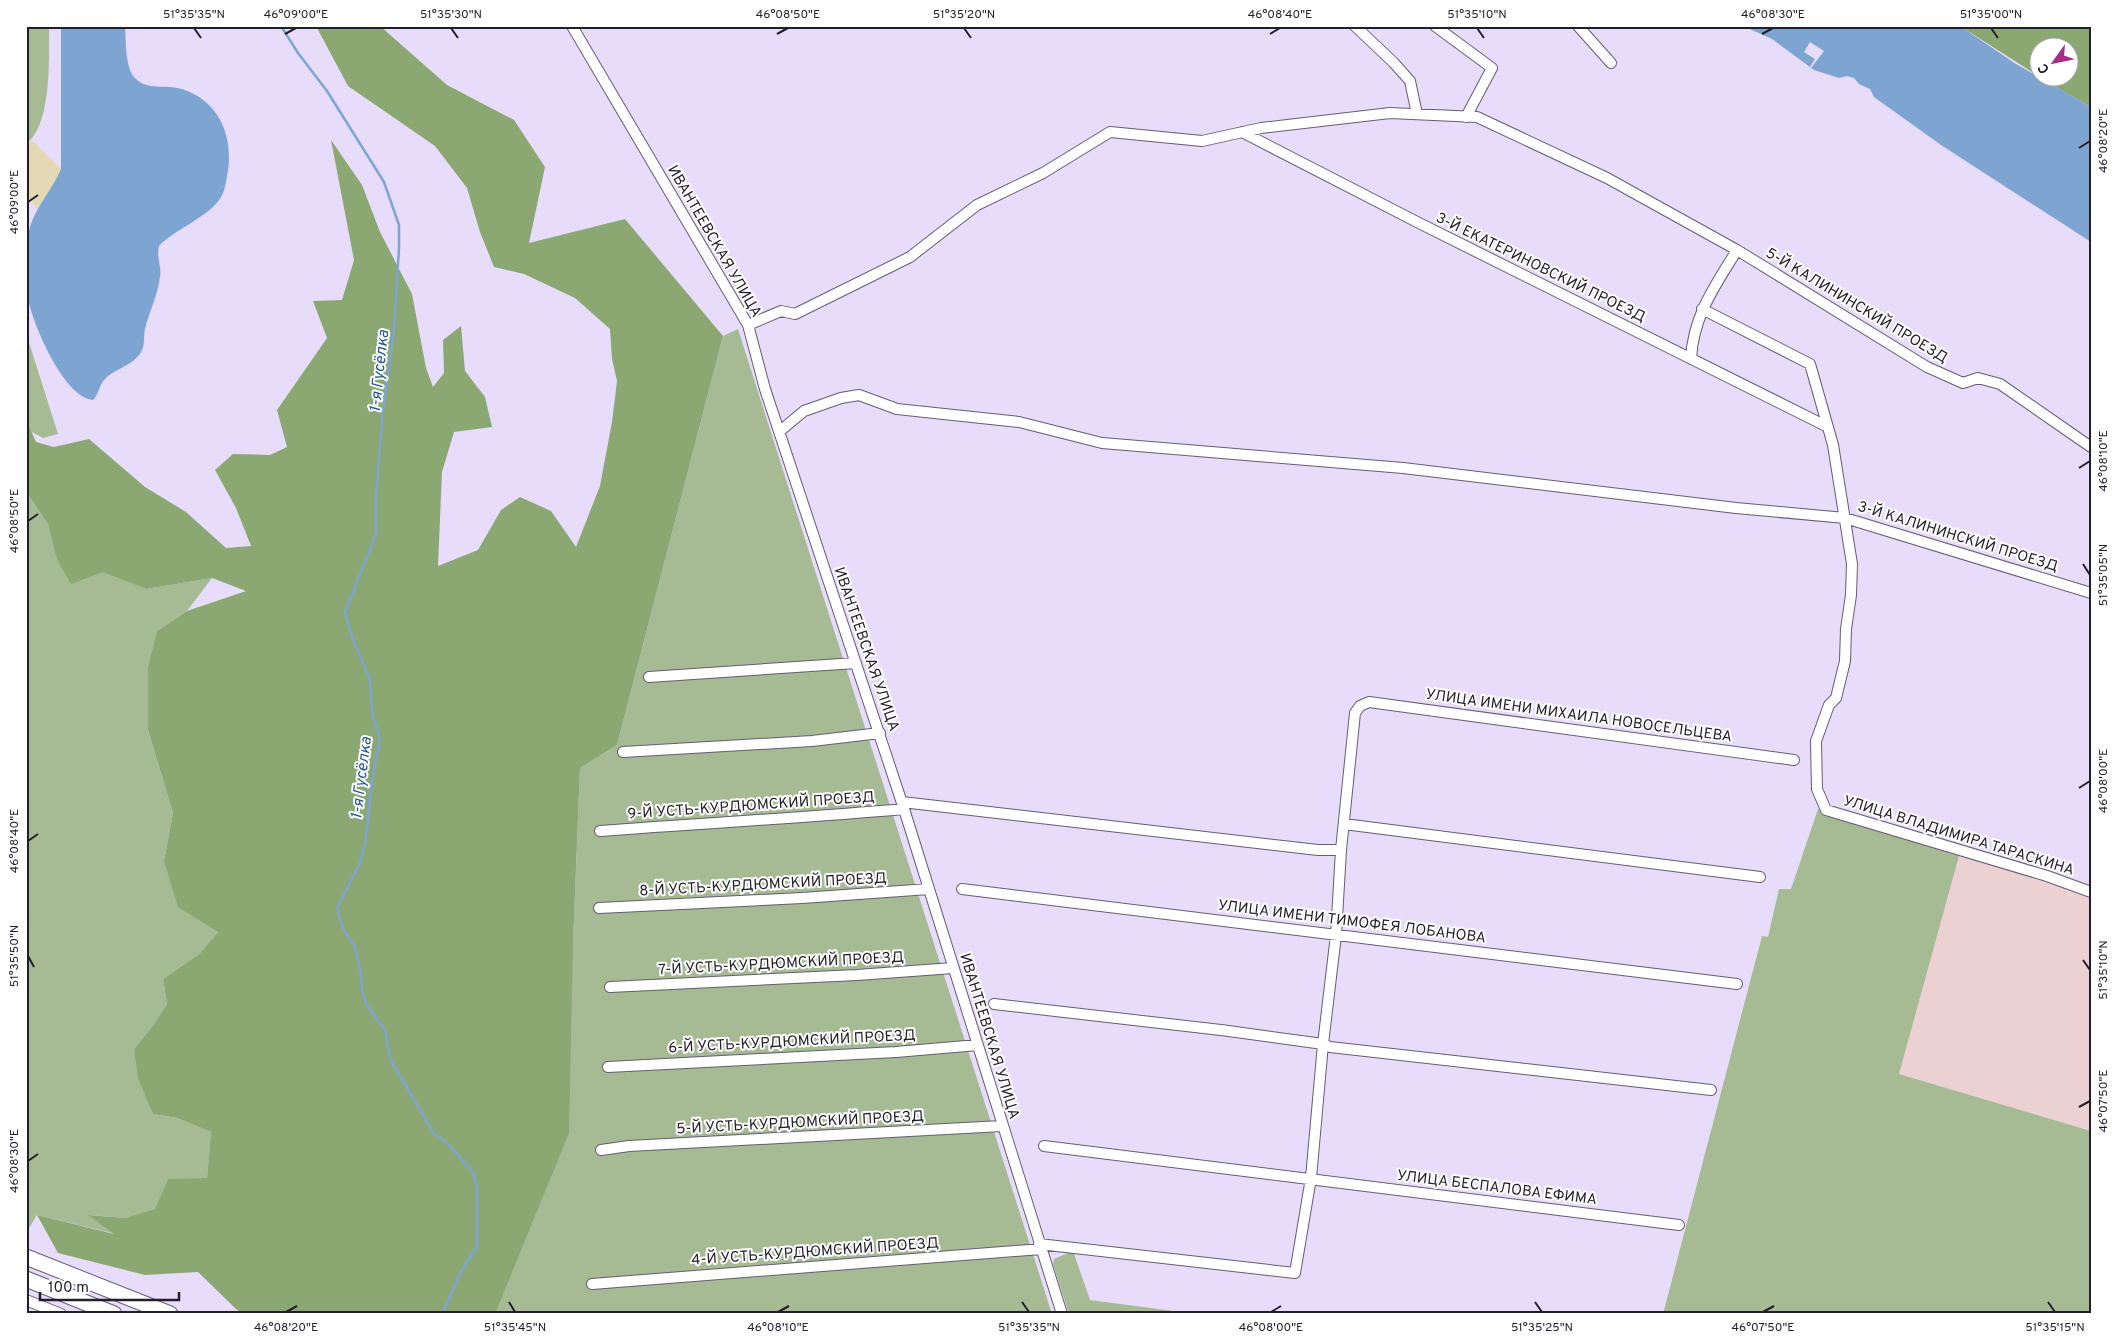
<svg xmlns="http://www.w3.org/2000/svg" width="2117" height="1340" viewBox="0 0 2117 1340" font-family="Overpass,sans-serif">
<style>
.education{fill:#ecd1d3}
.green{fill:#a6bb94}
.forest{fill:#8ba873}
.sand{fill:#e3d9b4}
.water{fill:#7ea4d2}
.pier{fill:#e7ddfa}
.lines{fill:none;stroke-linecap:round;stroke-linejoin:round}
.stream{stroke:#7ea4d2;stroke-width:2.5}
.street-casing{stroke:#655c75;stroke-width:12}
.primary-casing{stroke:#655c75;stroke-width:17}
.street{stroke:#fff;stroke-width:10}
.primary{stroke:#fff;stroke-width:15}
.ticks{fill:none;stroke:#231f2a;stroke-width:2}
.labels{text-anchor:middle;stroke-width:4;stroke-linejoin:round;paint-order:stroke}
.street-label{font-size:15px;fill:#231f2a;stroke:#fff}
.water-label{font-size:16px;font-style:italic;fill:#21568f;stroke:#fff}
.neatline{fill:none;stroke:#231f2a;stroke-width:2}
.ticks-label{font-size:12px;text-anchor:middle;fill:#231f2a}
</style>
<rect width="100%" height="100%" fill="#e7ddfa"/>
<path class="education" d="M1959,856L2045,880L2091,898V1131L1899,1074Z"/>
<path class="green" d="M26,26H49C49,57 52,125 26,144Z
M738,329L1052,1314H495L573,944L580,768L617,745L723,336Z
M26,333L58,434L43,438L30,431H26Z
M26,494L28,495L48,524L56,552L146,589L212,578L187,611L157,631L148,730L173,813L164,861L218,932L199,954L163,979L167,1004L151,1028L134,1049L153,1114L177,1118L211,1132L207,1179H168L156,1209L125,1218L89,1215L116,1234L37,1215L26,1233Z
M1818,809L1829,816L1959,856L1899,1074L2091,1131V1314H1663L1762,936L1768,937L1779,889H1791Z
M1073,1251L1090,1300L1196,1314H1069L1053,1264L1054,1259Z"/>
<path class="forest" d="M316,26H380L447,85L514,120L545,167L529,243L625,219L723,336L617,745L580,768L573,944L569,1133L495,1314H244L236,1309L198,1272L145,1275L58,1253L37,1215L114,1234L88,1215L125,1218L155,1209L168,1179L207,1178L211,1132L177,1118L153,1114L138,1078L134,1049L151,1028L167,1004L163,979L199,954L218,932L178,907L164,861L173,813L148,730V668L157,631L187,611L246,591L212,578L146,589L103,572L71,584L57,559L48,524L28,495L26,494V420L36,442L54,447L89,439L145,487L186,512L226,548L251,546L236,508L215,470L233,454L270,455L287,447L277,410L327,338L313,301L342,300L354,260L331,140L362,185L380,232L412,294L426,368L433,387L444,373L443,340L461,326L465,371L485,397L492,427L454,432L442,472L438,566L478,550L501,510L520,497L551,511L576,547L600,486L612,422L617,381L612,359L610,329L575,298L524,274L494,267L480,232L467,188L435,146L348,86Z
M1960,26H2091V107L2040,78H2070V48H2040V77Z"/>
<path class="sand" d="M32,140L61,169L55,183L37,209L26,193V144Z"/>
<path class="water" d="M61,26H125C126,40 125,68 135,78C147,91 166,84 182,89C219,101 233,135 228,171C226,179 226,189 221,197C211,216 175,229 159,246C156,257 162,266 160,277C158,295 149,312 145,329C143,338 146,347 139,355C130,367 113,369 104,380C99,386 99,394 93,400C64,398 32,323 28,298C25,279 25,255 28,237C31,211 51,193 61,169Z
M1743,26H1960L2016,64L2091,107V242L1941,145L1874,97L1870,89L1859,84L1854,78L1847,76L1839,78L1814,70L1772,39Z"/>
<path class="pier" d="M1810,42L1824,51L1811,68L1810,67L1815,59L1804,52Z"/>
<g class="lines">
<path class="stream" d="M281,26L298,53L327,91L384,182L399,225V248L394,330L383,410L376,496V534L345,612L353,640L369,676L373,717L380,739L372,781L366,838L360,863L337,908L344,931L355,947L361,974L362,989L366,1004L385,1030L390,1059L433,1132L450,1146L473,1172L477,1189V1247L463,1268L442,1314"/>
<defs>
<path id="street" d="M572,26L748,325L765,389L904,809L1062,1314
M1355,26L1394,63L1410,81L1417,114
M1435,26L1492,68L1466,117
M1578,26L1611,63
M1242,132L1419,223L1828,427
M1702,309L1810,364L1833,445L1852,564L1851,595L1846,629L1845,661L1836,698L1829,705L1816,741L1817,789L1826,810L2047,876L2091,892
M748,325L781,311L795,314L910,257L977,205L1043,173L1110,132L1202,141L1261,128L1390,113L1477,117L1607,178L1737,250L1927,367L1963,383L1978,378L2000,384L2091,447
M1691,359C1693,316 1715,286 1737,250
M780,431L804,411L841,398L859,395L897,409L1019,422L1102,443L1403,468L1736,508L1845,518L2091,593
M649,677L856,663
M623,752L812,741L880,733
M902,802L1318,850H1341
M1344,824L1760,877
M600,831C702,823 803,818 904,809
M962,889L1737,984
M599,908L802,898L929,889
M610,987L857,975L953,968
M994,1004L1221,1030L1323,1044L1311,1178L1295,1273L1039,1244
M608,1067L896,1052L978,1045
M1711,1090L1330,1047L1323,1044L1336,935L1341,850L1355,713L1360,706L1369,702L1794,760
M1044,1146L1679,1225
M601,1150L629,1146L1002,1126
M592,1284L1041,1249
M26,1300L61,1314"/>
<path id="primary" d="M26,1257L170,1314
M26,1279L114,1314"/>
</defs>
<use href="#street" class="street-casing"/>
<use href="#primary" class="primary-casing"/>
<use href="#street" class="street"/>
<use href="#primary" class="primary"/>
</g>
<path class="ticks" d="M194,28L201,38M451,28L458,38M964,28L971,38M1477,28L1484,38M1991,28L1998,38M285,34L296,28M777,34L788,28M1270,34L1280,28M1762,34L1773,28M2079,148L2090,141M28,202L38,195M2079,468L2090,461M28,521L38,514M2083,564L2090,575M2079,788L2090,781M28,841L38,834M28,956L34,967M2083,960L2090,970M2079,1107L2090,1101M28,1161L38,1154M509,1302L515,1312M1022,1302L1029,1312M1535,1302L1542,1312M2048,1302L2055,1312M286,1312L297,1306M778,1312L789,1306M1271,1312L1281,1306M1763,1312L1774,1306"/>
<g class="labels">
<g class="street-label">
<text transform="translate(715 241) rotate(60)" y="5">ИВАНТЕЕВСКАЯ УЛИЦА</text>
<text transform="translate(1541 267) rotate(26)" y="5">3-Й ЕКАТЕРИНОВСКИЙ ПРОЕЗД</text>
<text transform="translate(1857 305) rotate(31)" y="5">5-Й КАЛИНИНСКИЙ ПРОЕЗД</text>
<text transform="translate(1958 536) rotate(17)" y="5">3-Й КАЛИНИНСКИЙ ПРОЕЗД</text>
<text transform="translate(867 649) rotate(71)" y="5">ИВАНТЕЕВСКАЯ УЛИЦА</text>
<text transform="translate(1579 715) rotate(8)" y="5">УЛИЦА ИМЕНИ МИХАИЛА НОВОСЕЛЬЦЕВА</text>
<text transform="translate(751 805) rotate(-4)" y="5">9-Й УСТЬ-КУРДЮМСКИЙ ПРОЕЗД</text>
<text transform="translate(1959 835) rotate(17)" y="5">УЛИЦА ВЛАДИМИРА ТАРАСКИНА</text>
<text transform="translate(763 884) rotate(-3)" y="5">8-Й УСТЬ-КУРДЮМСКИЙ ПРОЕЗД</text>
<text transform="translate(1352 921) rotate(7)" y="5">УЛИЦА ИМЕНИ ТИМОФЕЯ ЛОБАНОВА</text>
<text transform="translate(781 963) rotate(-3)" y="5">7-Й УСТЬ-КУРДЮМСКИЙ ПРОЕЗД</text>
<text transform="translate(990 1036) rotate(73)" y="5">ИВАНТЕЕВСКАЯ УЛИЦА</text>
<text transform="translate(792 1041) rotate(-3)" y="5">6-Й УСТЬ-КУРДЮМСКИЙ ПРОЕЗД</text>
<text transform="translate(800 1122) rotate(-3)" y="5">5-Й УСТЬ-КУРДЮМСКИЙ ПРОЕЗД</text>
<text transform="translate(1497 1187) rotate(7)" y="5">УЛИЦА БЕСПАЛОВА ЕФИМА</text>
<text transform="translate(815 1251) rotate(-4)" y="5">4-Й УСТЬ-КУРДЮМСКИЙ ПРОЕЗД</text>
</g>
<g class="water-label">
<text transform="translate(378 371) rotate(-84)" y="6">1-я Гусёлка</text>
<text transform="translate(360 778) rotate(-83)" y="6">1-я Гусёлка</text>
</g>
</g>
<rect width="2117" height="1340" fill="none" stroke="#ffffff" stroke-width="55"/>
<g transform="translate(2054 62) rotate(237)"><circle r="24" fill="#ffffff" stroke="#a7a5aa"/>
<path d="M0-4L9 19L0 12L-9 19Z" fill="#a52e85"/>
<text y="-8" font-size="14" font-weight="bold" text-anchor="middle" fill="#231f2a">С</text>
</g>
<path d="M40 1292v8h139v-8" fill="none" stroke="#231f2a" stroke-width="2.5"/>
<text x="48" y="1292" font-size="15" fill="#231f2a" stroke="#ffffff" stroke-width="4" paint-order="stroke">100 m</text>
<rect x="28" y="28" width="2062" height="1284" class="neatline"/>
<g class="ticks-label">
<text x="194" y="18">51°35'35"N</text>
<text x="296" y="18">46°09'00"E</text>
<text x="451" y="18">51°35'30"N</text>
<text x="788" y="18">46°08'50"E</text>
<text x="964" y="18">51°35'20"N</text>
<text x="1280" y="18">46°08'40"E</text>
<text x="1477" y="18">51°35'10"N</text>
<text x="1773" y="18">46°08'30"E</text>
<text x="1991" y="18">51°35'00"N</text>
<text transform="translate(2103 141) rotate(-90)" y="4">46°08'20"E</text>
<text transform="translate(14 202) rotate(-90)" y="4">46°09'00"E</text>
<text transform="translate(2103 461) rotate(-90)" y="4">46°08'10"E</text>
<text transform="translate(14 521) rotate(-90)" y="4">46°08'50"E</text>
<text transform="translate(2103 575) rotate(-90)" y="4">51°35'05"N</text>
<text transform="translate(2103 781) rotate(-90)" y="4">46°08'00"E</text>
<text transform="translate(14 841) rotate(-90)" y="4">46°08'40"E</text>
<text transform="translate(14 956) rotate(-90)" y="4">51°35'50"N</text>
<text transform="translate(2103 970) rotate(-90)" y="4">51°35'10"N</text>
<text transform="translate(2103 1101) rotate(-90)" y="4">46°07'50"E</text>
<text transform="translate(14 1161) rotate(-90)" y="4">46°08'30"E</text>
<text x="286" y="1331">46°08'20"E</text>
<text x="515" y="1331">51°35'45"N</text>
<text x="778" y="1331">46°08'10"E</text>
<text x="1029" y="1331">51°35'35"N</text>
<text x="1271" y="1331">46°08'00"E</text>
<text x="1542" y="1331">51°35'25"N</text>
<text x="1763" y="1331">46°07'50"E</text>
<text x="2055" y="1331">51°35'15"N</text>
</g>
</svg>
